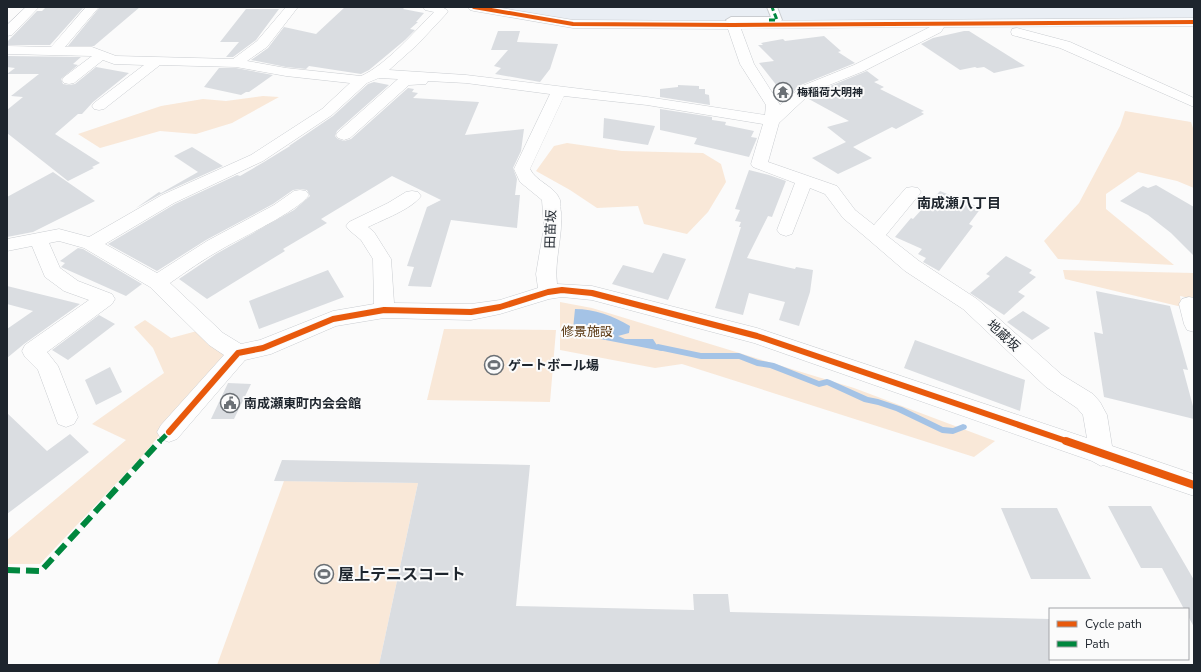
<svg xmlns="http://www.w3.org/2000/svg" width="1201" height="672" viewBox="0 0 1201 672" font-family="'Nunito Sans','Noto Sans JP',sans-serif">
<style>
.built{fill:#e9eef4}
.green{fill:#f9e8d8}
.water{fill:#a4c3e6}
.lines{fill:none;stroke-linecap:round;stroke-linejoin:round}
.stream{fill:#a4c3e6;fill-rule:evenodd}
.building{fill:#dadde1}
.pedestrian-casing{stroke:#cacdd1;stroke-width:2}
.minor-casing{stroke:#cacdd1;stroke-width:1}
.pedestrian{fill:#fefefe;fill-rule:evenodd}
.minor{fill:#fefefe;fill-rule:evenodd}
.quiet-far2{stroke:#00873e;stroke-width:3;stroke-dasharray:6 3;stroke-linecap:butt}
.quiet-far1{stroke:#00873e;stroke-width:5;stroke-dasharray:10 5;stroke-linecap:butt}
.quiet{stroke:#00873e;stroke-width:6;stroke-dasharray:13 6;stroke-linecap:butt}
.cycleway-far2-casing{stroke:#fbfbfb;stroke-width:5.5}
.cycleway-far1-casing{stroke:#fbfbfb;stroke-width:8}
.cycleway-casing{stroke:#fbfbfb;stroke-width:10}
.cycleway-far2{stroke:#e8590c;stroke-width:4}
.cycleway-far1{stroke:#e8590c;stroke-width:6}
.cycleway{stroke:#e8590c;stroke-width:8}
.labels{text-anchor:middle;stroke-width:4;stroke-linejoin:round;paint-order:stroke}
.far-poi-label{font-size:11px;font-weight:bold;fill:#1e252d;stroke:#fbfbfb;text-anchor:start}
.street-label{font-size:13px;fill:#1e252d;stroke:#fbfbfb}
.park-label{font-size:13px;fill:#593711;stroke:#fbfbfb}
.poi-label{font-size:13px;font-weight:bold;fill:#1e252d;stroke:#fbfbfb;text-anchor:start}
.neighbourhood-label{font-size:14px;font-weight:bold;fill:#1e252d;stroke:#fbfbfb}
.near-poi-label{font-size:16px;font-weight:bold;fill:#1e252d;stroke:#fbfbfb;text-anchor:start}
</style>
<rect width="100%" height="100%" fill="#fbfbfb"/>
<path class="built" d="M489,7H1194V19L576,22Z"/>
<path class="green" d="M263,96L279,97L232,123L196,134L160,131L100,148L78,134L161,106L203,99L226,101Z
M1125,111L1191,122L1194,131V188L1177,181L1138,172L1106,194V209L1174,265L1058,259L1044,241L1079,203L1120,126Z
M567,143L622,151L703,153L721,164L726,182L708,212L687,234L644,224L638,206L597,208L570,190L536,171L554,146Z
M1063,270L1194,273V299L1180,296L1182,307L1065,279Z
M560,302L592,308L854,388L995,441L974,457L682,364L655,368L560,350Z
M145,320L171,338L197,331L227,354L144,454L40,564H7V540L126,440L92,424L164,373L153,348L134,327Z
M444,329L556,330L550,402L427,400Z
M284,481L418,483L379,665H217Z"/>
<path class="water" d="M575,309C594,309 614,316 630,326L629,333L618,336L625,339H653L658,347L666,349L662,351L590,337L573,329Z"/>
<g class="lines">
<path class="stream" d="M658,344L701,353H739L758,360L774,363L819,381L827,379L830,380L868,397L878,399L902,407L943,427L953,428L963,424L966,425L967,427L966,429L953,434L942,433L896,411L878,405L864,402L827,385L819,387L770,368L757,366L739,359H701L658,350L655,349L654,347L655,345Z"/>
</g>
<path class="building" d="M68,7H84L50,45H7V42L37,11H42L45,8Z
M100,7H140L94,46H68Z
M345,7H405L403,9L424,13L416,22H418L410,29L415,30L405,40L369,70L361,74L309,66L306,69L286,67L251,60L268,48L284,27L316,34Z
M246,9H279L256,40L233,57H226L239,42H220Z
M498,31H520L517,42L558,44L550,69L540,82L495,74L501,68L494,66L508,50H491Z
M964,31H969L1025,66L994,73L984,67L977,68L975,67L960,70L921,44L933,38Z
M824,36L841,51L838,52L855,63L801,85L790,95H781V91L759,63L774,61L758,45H763L761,43L783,39L785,41Z
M7,56L81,57L73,64L78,65L61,79L63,84L69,85L75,84L96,67L129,73L93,102L82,114H78L55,134L100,163L92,167L94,168L68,181L7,133V110L23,97L11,96L39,74H7L15,68L7,67Z
M219,68H236L273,75L249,92H246L241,95L204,87Z
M867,71L879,80L874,82L884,87L880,89L924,111L921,112L924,114L896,129L892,127L853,147L872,158L838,174L812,158L846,142L827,127L849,121L807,98L813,93Z
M374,82L389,85L337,131L335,136L338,139L344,141L351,139L408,88L414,89L412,92L418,93L413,98L479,102L465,135L524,129L521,151L513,168L517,179L515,195H520L517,228L451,220L431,287L408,286L414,267L407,266L427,207L441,200L392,176L321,219L327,223L283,249L285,251L207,299L179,279L216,254L294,210L310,196L307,190L300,189L293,190L273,204L206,240L157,271L108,244L175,204L237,175L240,176L264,162L290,146H289L333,116L368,84Z
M678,85L699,86V89H705V94L709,95L710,105L660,97V89L678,87Z
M660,109L712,117V120L726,122L725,125L754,131L751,137L757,138L749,157L694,144L697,138L660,130Z
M604,118L655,126L648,145L603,138Z
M192,147L223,166L161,194L136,208L159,192L161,193L198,172L174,156Z
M749,170L769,175L786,181L772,217L768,216L747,258L795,269L796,267L813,270L810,292L799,326L779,320L785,302L749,293L743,315L715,308L741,227H739L741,222L735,221L740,210L735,209Z
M53,172L95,201L33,232L7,237V197Z
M1156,185L1194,207V256L1171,233L1148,215L1120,201L1143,186L1148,188Z
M940,191L981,208L969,224L973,226L939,271L923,262L926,258L918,254L922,249L895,237L911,218L913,219L923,208L924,209Z
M78,248L83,249L142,284L126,296L61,267L65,263L60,261Z
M663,253L686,259L668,300L612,284L623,265L653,273Z
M1006,256L1032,270L1029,273L1036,277L1018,292L1025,296L1004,315L970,293L990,276L986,274Z
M328,270L344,297L259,329L249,301Z
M7,286L80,304L24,344L7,358V329L33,311L7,304Z
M1096,291L1170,306L1188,370L1183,369L1194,410V419L1104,397L1094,332L1103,334Z
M1023,311L1050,328L1032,340L1007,322Z
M99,315L115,324L68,360L52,350Z
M915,340L1025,380L1020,411L904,368Z
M110,367L122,392L96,405L85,380Z
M228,383L251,384L234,419H211Z
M7,413L47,451L70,434L89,452L7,514Z
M282,460L530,465L516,606L694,610L693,594H728L730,612L1050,619V665H379L418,483L274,481Z
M1108,506H1151L1194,580V627L1188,616V609H1184L1162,568H1141Z
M1001,508H1057L1091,579H1031Z"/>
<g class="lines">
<defs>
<path id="pedestrian" d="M767,7H777L782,20L780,22L737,23L736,27H730L726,20L731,17H771Z"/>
<path id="minor" d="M26,7H39L12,35L7,36V25Z
M86,7H99L65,47H92L116,56L233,59L257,41L286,7H298L267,47L247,61L286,68L361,76C386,65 414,32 434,12L425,10L423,7C431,7 443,5 448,11L446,14L417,45L389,70L466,75L647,97L765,115L766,105L740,64L728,29L573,28L474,11L470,10L468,7H495L573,20L733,21L1194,18V26L944,27L941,32L864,71L812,92L779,123L768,162L837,186L855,210L874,225L906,188L912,187L918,188L921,192L918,196L886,235L919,261L977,299L1062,375L1093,394L1100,402L1107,415L1112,446L1194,474V496L1103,465L1101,466L1092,461L754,343L592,300L562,297L549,299L500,314L471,320L384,318L336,326L271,354L245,360L177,439L169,442L161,439L157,432L161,425L224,355L209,345L150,287L84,248L59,241L49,243L60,268L78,281L112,294L115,299L112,304L47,352L58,366L78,417L74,424L66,427L58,424L38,370L25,357L22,351L25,345L89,300L64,291L45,277L32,246L7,251V239L59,229L89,237L162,195L251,155L322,109L350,83L286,76L236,67L160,65L104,109L99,110L94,109L92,106L94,103L144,65L114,64L103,60L74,83L69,84L64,83L62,80L64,77L92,56L7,54V46L51,47ZM930,27L854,65L802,86L780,105L754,64L741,29ZM379,78L398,79L338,132L336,135L338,138L344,140L350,138L409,85L426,84L428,81L466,83L550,94L514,169L520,182L542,200L544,227L536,274L538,288L500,300L471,304L394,303L391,259L374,232L368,227C382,220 412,209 421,196L418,192L412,191L406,192L388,203L349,222L346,226L349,230L361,240L373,259L374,304L333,311L260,340L241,344L223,333L170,283C187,271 204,259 222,249C242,237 297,212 309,195L306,191L300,190L294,191L274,205L207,241L157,273L105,244L174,203L263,161L332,115L367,83ZM564,96L647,105L763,124L751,164L753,167L795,183L777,230L780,234L786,236L792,234L810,188L825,194L843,218L869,240L905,271L963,309L1046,387L1077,408L1083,415L1087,438L757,328L592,286L557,284C554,260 563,236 561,212C560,209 561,204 560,200C555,186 536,182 530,169Z
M1017,28L1070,42L1194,98V107L1060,48L1012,35L1011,32L1012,29Z
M1189,297L1194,298V332L1187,330L1184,324L1179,304L1182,299Z"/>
</defs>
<use href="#pedestrian" class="pedestrian-casing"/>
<use href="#minor" class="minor-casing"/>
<use href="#pedestrian" class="pedestrian"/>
<use href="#minor" class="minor"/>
<path class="quiet-far2" d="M769,20H777L772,7"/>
<path class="quiet-far1" d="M159,442L169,432"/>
<path class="quiet" d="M7,570L41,571L160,441"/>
<defs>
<path id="cycleway-far2" d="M474,7L573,24L733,25L1194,22"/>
<path id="cycleway-far1" d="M169,432L238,353L263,348L333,319L384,310L471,312L500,307L548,292L562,290L592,293L757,336L1069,442"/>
<path id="cycleway" d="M1066,441L1194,485"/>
</defs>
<use href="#cycleway-far2" class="cycleway-far2-casing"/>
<use href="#cycleway-far1" class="cycleway-far1-casing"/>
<use href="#cycleway" class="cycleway-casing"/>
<use href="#cycleway-far2" class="cycleway-far2"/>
<use href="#cycleway-far1" class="cycleway-far1"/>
<use href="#cycleway" class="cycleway"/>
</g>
<defs>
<symbol id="temple-ring" viewBox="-11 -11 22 22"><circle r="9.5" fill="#fbfbfb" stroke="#6b7075" stroke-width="1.5"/><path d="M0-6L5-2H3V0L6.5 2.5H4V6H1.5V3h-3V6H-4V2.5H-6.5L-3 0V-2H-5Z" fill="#6b7075"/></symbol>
<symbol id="stadium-ring" viewBox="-11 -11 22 22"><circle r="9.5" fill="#fbfbfb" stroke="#6b7075" stroke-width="1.5"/><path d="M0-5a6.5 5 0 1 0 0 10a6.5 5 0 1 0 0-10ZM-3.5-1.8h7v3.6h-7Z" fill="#6b7075"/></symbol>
<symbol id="civic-ring" viewBox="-11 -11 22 22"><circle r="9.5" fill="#fbfbfb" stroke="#6b7075" stroke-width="1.5"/><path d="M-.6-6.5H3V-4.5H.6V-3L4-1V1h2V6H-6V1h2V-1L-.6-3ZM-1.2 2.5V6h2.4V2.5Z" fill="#6b7075"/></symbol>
</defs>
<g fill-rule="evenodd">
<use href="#temple-ring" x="772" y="81" width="22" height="22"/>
<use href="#stadium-ring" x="483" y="354" width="22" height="22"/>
<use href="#civic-ring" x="219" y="392" width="22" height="22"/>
<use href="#stadium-ring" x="313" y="563" width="22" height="22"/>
</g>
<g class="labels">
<g class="far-poi-label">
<text x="797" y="96">梅稲荷大明神</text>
</g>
<g class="street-label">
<text transform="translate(550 229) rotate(-88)" y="5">田苗坂</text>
<text transform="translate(1004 335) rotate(43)" y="5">地蔵坂</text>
</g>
<g class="park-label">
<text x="587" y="336">修景施設</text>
</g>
<g class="poi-label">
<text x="508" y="370">ゲートボール場</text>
<text x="244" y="408">南成瀬東町内会会館</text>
</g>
<g class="neighbourhood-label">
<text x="959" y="208">南成瀬八丁目</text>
</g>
<g class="near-poi-label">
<text x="338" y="580">屋上テニスコート</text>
</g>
</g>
<rect width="1201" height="672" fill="none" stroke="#1e252d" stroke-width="16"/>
<rect x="1049" y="608" width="140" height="52" fill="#fbfbfb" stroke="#a3a5a9"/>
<rect x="1057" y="621" width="20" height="6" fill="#e8590c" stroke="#a3a5a9"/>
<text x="1085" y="628" font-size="12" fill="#1e252d">Cycle path</text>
<rect x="1057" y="641" width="20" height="6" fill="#00873e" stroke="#a3a5a9"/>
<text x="1085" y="648" font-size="12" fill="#1e252d">Path</text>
</svg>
